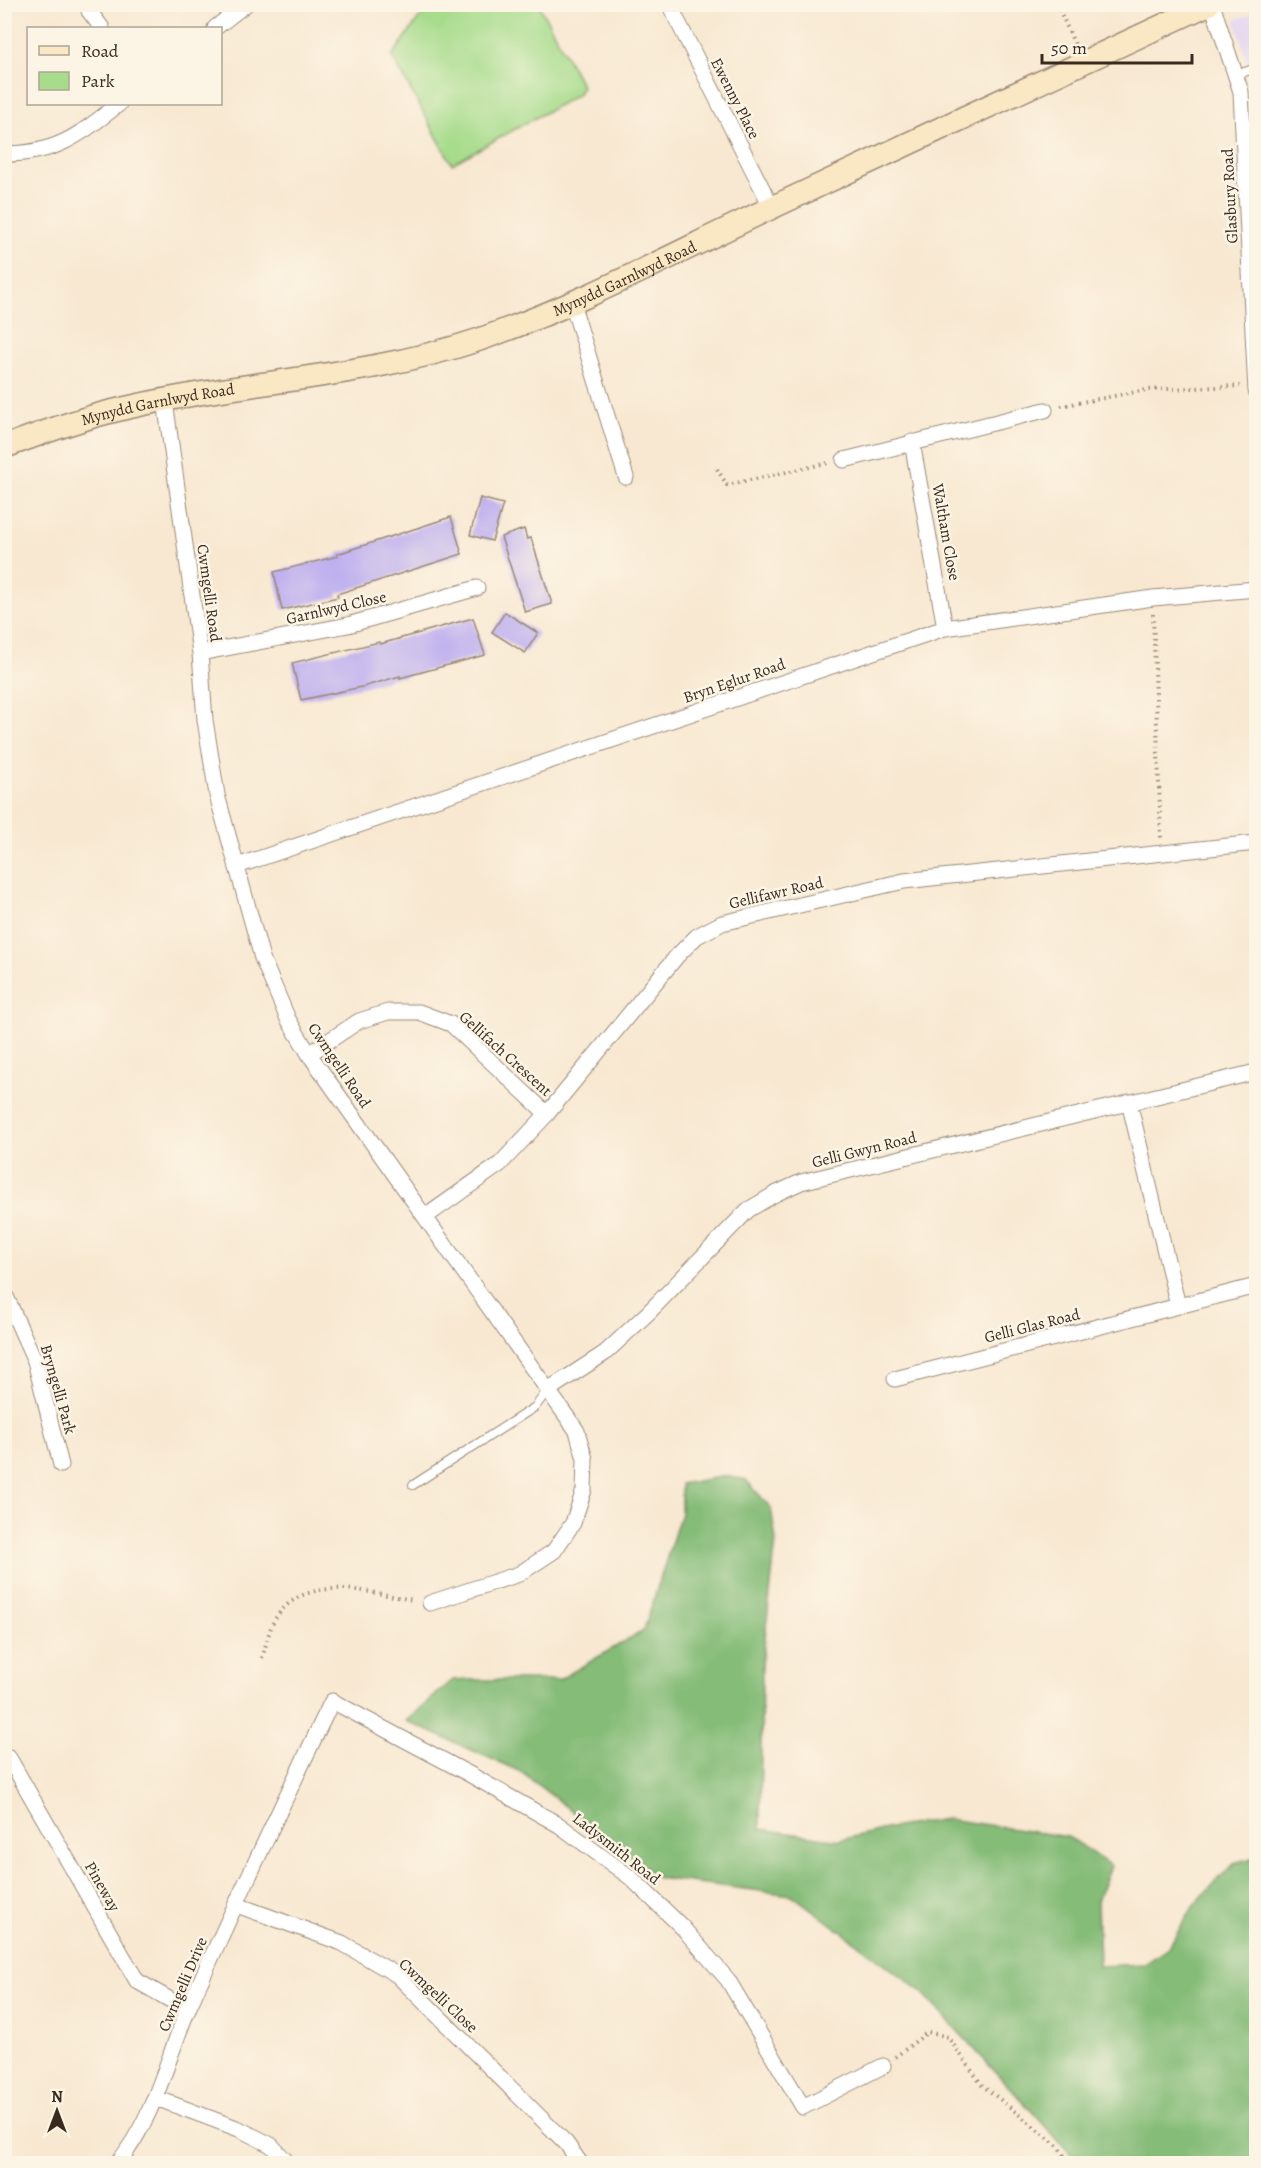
<svg xmlns="http://www.w3.org/2000/svg" width="1261" height="2168" viewBox="0 0 1261 2168" font-family="Alegreya,serif">
<style>
.built{fill:#e2d4f3}
.green{fill:#a7dc8c;stroke:#718355;stroke-width:1.5}
.forest{fill:#85bc78;stroke:#60734b;stroke-width:1.5}
.building{fill:#b8a8f0}
.lines{fill:none;stroke-linecap:round;stroke-linejoin:round}
.lane-casing{stroke:#9a8978;stroke-width:10}
.street-casing{stroke:#9a8978;stroke-width:17}
.secondary-casing{stroke:#9a8978;stroke-width:25}
.path{stroke:#9a8978;stroke-width:4;stroke-dasharray:1.5 4.5;stroke-linecap:butt}
.lane{stroke:#fff;stroke-width:8}
.street{stroke:#fff;stroke-width:15}
.secondary{stroke:#fae7c3;stroke-width:22}
.labels{text-anchor:middle;stroke-width:5;stroke-linejoin:round;paint-order:stroke}
.street-label{font-size:16px;fill:#3b2a1e;stroke:#fcf5e5}
</style>
<rect width="100%" height="100%" fill="#fcf5e5"/>
<filter id="ink" filterUnits="userSpaceOnUse"><feTurbulence type="fractalNoise" baseFrequency=".0167" numOctaves="2"/><feDisplacementMap in="SourceGraphic" scale="12" xChannelSelector="R" yChannelSelector="G"/><feConvolveMatrix kernelMatrix="1 2 1 2 8 2 1 2 1" color-interpolation-filters="sRGB"/></filter>
<filter id="wash" filterUnits="userSpaceOnUse"><feTurbulence type="fractalNoise" baseFrequency=".008" numOctaves="4" result="noise"/><feDisplacementMap in="SourceGraphic" scale="24" xChannelSelector="R" yChannelSelector="G"/><feGaussianBlur stdDeviation="1.35" result="paint"/><feColorMatrix in="noise" values="0 0 0 0 0 0 0 0 0 0 0 0 0 0 0 0 0 1.4 0 .05"/><feComposite in="paint" operator="in"/></filter>
<g filter="url(#wash)">
<rect width="100%" height="100%" fill="#f8e8d1"/>
<path class="built" d="M1256,12V93L1235,20Z"/>
<path class="green" d="M436,5H539L582,86L577,95L452,164L392,56L420,17Z"/>
<path class="forest" d="M726,1476L746,1480L771,1508L776,1541L762,1663L760,1829L840,1840L890,1828L947,1819L1068,1837L1111,1866L1097,1901L1099,1966L1145,1964L1168,1948L1195,1904L1234,1863L1256,1857V2163H1079L921,1991L792,1895L658,1878L521,1772L406,1721L453,1680H559L644,1630L681,1513V1484Z"/>
<g id="blocks">
<path class="building" d="M480,498L503,504L492,541L470,535Z
M451,517L462,554L337,594L338,597L282,610L274,572L338,556L337,554Z
M524,529L527,539L531,538L552,604L525,612L501,537Z
M505,612L538,633L525,653L492,632Z
M473,618L485,655L400,678V676L366,686L301,700L292,663L379,642L380,644Z"/>
</g>
</g>
<g filter="url(#ink)">
<use href="#blocks" fill-opacity="0" stroke="#9a8978" stroke-width="1.5"/>
<g class="lines">
<defs>
<path id="lane" d="M1236,75L1256,68
M413,1485L535,1407L548,1390"/>
<path id="street" d="M88,4L89,11L102,28
M669,4L772,208
M1212,4L1241,92L1256,391
M215,28L246,4
M4,154C57,154 79,135 119,104
M572,303L626,477
M165,401L200,653L205,720L217,795L262,958L288,1019L309,1054L577,1431L585,1459L584,1490L573,1523L554,1551L519,1574L430,1603
M912,442L945,628
M844,460L1045,410
M200,653L348,625L477,588
M237,866L945,628L1153,598L1256,589
M309,1054L359,1021L388,1012H419L451,1024L547,1114
M1129,1102L1178,1306
M425,1217L500,1164L547,1114L677,956L697,936L722,923L904,881L1256,843
M4,1292L35,1361L61,1465
M895,1379L1256,1286
M548,1390L605,1353L649,1312L748,1210L775,1194L801,1182L1256,1072
M9,1758L137,1981L188,2010
M237,1905L342,1943L397,1975L566,2143L581,2164
M156,2098L239,2129L271,2145L289,2164
M117,2164C155,2118 166,2060 189,2007C235,1904 283,1803 332,1701L469,1774L559,1825L631,1878L682,1927L728,1980L803,2107L883,2066"/>
<g id="secondary">
<path id="s1" d="M4,447C39,434 73,421 109,412C230,381 359,380 478,340C574,307 664,259 756,215C907,144 1057,74 1209,4"/>
</g>
</defs>
<use href="#lane" class="lane-casing"/>
<use href="#street" class="street-casing"/>
<use href="#secondary" class="secondary-casing"/>
<path class="path" d="M1057,4L1075,45
M1061,406L1146,390L1240,386
M717,469L727,485L828,463
M1153,614L1161,838
M262,1658C266,1646 269,1629 275,1619C306,1571 369,1593 414,1600
M895,2057L928,2032L948,2037L982,2085L1058,2146L1070,2164"/>
<use href="#lane" class="lane"/>
<use href="#street" class="street"/>
<use href="#secondary" class="secondary"/>
</g>
</g>
<g class="labels">
<g class="street-label">
<text transform="translate(736 98) rotate(63)" y="6">Ewenny Place</text>
<text transform="translate(1229 196) rotate(-93)" y="6">Glasbury Road</text>
<text dy="6" stroke="none"><textPath href="#s1" startOffset="646">Mynydd Garnlwyd Road</textPath></text>
<text dy="6" stroke="none"><textPath href="#s1" startOffset="160">Mynydd Garnlwyd Road</textPath></text>
<text transform="translate(947 532) rotate(80)" y="6">Waltham Close</text>
<text transform="translate(210 593) rotate(82)" y="6">Cwmgelli Road</text>
<text transform="translate(336 607) rotate(-13)" y="6">Garnlwyd Close</text>
<text transform="translate(734 680) rotate(-19)" y="6">Bryn Eglur Road</text>
<text transform="translate(776 892) rotate(-13)" y="6">Gellifawr Road</text>
<text transform="translate(506 1053) rotate(42)" y="6">Gellifach Crescent</text>
<text transform="translate(340 1065) rotate(56)" y="6">Cwmgelli Road</text>
<text transform="translate(864 1149) rotate(-14)" y="6">Gelli Gwyn Road</text>
<text transform="translate(1032 1325) rotate(-14)" y="6">Gelli Glas Road</text>
<text transform="translate(59 1389) rotate(74)" y="6">Bryngelli Park</text>
<text transform="translate(617 1848) rotate(38)" y="6">Ladysmith Road</text>
<text transform="translate(103 1886) rotate(60)" y="6">Pineway</text>
<text transform="translate(182 1984) rotate(-67)" y="6">Cwmgelli Drive</text>
<text transform="translate(439 1995) rotate(43)" y="6">Cwmgelli Close</text>
</g>
</g>
<rect width="1261" height="2168" fill="none" stroke="#fcf5e5" stroke-width="24"/>
<rect x="27" y="27" width="195" height="78" fill="#fcf5e5" stroke="#afa495" stroke-width="1.5"/>
<rect x="39" y="46" width="30" height="9" fill="#fae7c3" stroke="#afa495" stroke-width="1.5"/>
<text x="81" y="57" font-size="18" fill="#3b2a1e">Road</text>
<rect x="39" y="72" width="30" height="18" fill="#a7dc8c" stroke="#afa495" stroke-width="1.5"/>
<text x="81" y="87" font-size="18" fill="#3b2a1e">Park</text>
<g transform="translate(57 2111)" stroke="#fcf5e5" stroke-width="4.5" paint-order="stroke">
<path d="M0-4.5L10 22L0 15L-10 22Z" fill="#3b2a1e"/>
<text y="-9" font-size="16" font-weight="bold" text-anchor="middle" fill="#3b2a1e">N</text>
</g>
<path d="M1042 54v9h150v-9" fill="none" stroke="#3b2a1e" stroke-width="3"/>
<text x="1051" y="54" font-size="18" fill="#3b2a1e" stroke="#fcf5e5" stroke-width="4.5" paint-order="stroke">50 m</text>
</svg>
